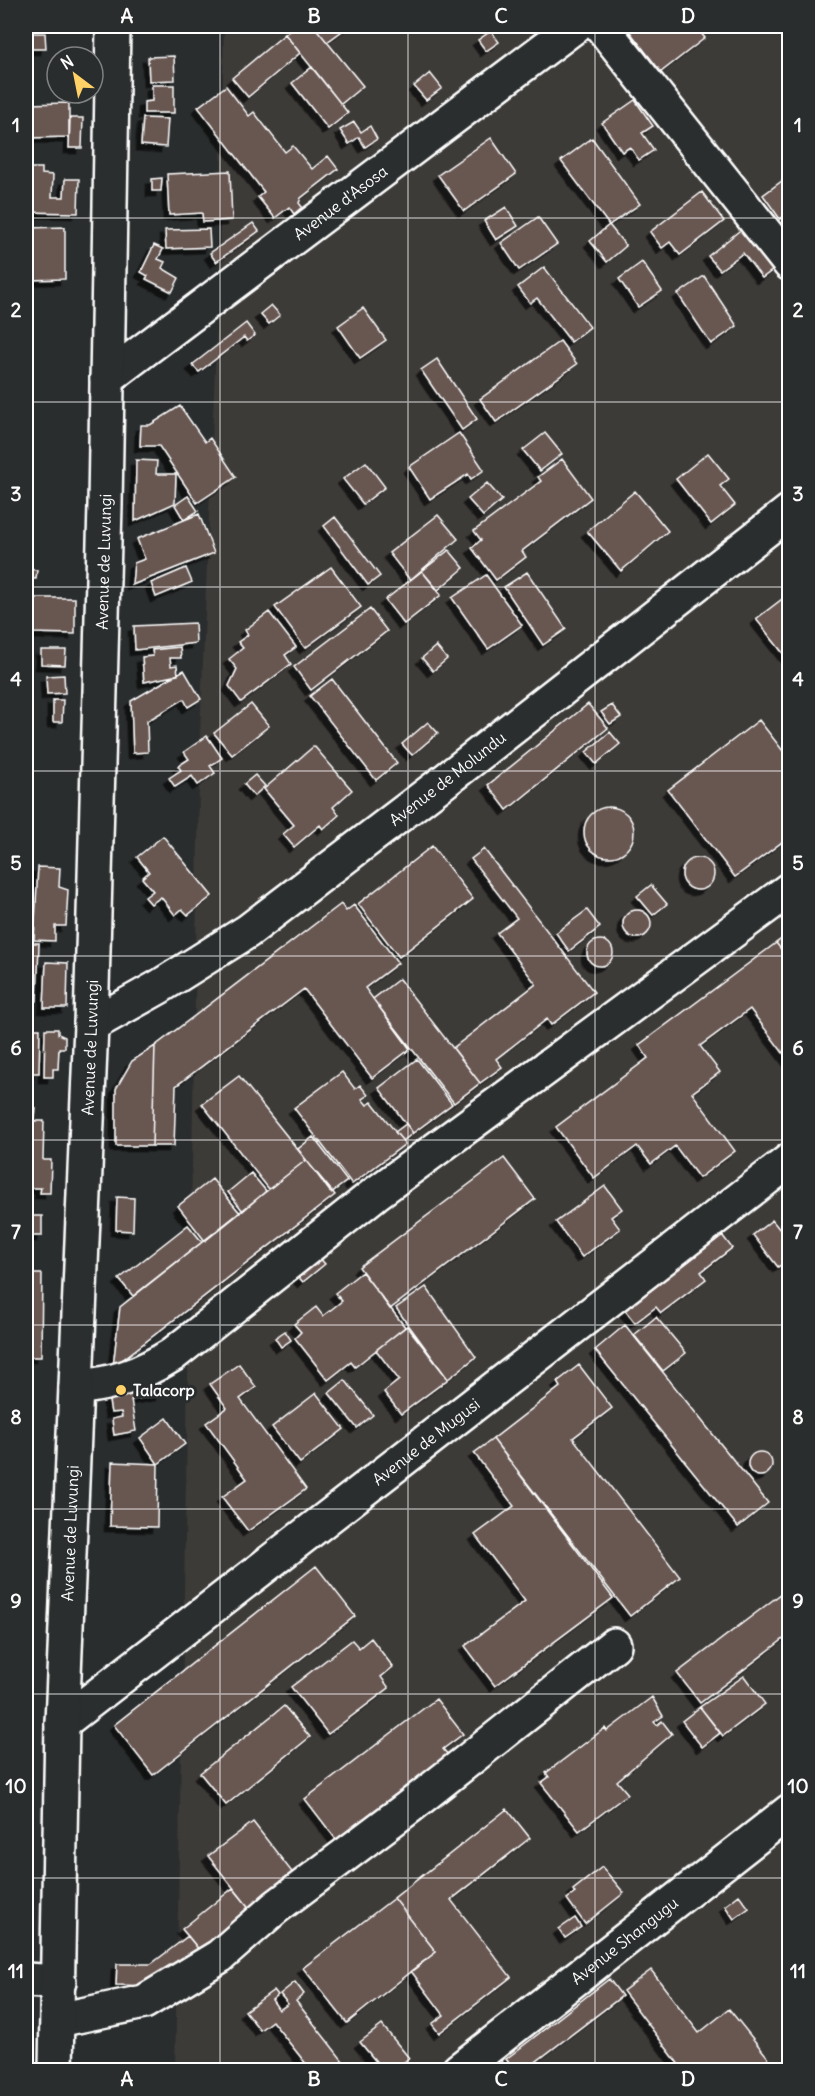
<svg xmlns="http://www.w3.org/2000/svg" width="815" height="2096" viewBox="0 0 815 2096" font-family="Delius,sans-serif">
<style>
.built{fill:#3d3a38}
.building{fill:#685751;stroke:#fff;stroke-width:1.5;filter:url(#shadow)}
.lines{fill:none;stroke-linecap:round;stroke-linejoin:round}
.minor-casing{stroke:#fff;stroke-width:38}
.minor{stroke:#2a2d2e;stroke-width:33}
.grid{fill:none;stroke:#fff;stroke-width:1.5;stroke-opacity:0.55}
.poi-dot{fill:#ffd166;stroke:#2a2d2e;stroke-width:2}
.labels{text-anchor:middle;stroke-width:6;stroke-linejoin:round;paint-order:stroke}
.street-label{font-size:16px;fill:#fff;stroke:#2a2d2e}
.poi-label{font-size:16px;font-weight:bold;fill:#fff;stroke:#2a2d2e;text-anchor:start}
.neatline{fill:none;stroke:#fff;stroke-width:2}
.grid-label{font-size:20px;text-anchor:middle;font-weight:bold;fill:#fff}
</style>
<defs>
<filter id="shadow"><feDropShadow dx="-5.5" dy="5.5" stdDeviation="0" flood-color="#0009"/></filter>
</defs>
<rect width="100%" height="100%" fill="#2a2d2e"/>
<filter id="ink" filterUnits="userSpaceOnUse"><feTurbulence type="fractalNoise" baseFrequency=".0167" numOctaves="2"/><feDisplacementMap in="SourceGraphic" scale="12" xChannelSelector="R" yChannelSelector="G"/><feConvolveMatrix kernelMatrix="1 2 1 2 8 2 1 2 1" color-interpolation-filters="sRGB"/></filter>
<g filter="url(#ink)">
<path class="built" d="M224,26H789V2070H175L200,734L219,272Z"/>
<path class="building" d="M296,26H314L363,86L341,104L285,34Z
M314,26H349L327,42Z
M638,26H695L705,38L661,72L630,32Z
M491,31L499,42L486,51L478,40Z
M26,33H45L46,49H26Z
M285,34L300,53L248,97L232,78Z
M174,56L175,80L149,81L148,57Z
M312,67L348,113L328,129L292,83Z
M430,73L442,88L426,100L414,86Z
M152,85H174V113H144V102L152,101Z
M226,86L249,116L254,112L285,152L293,146L312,169L328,156L338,169L301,198L299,203L302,207L294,214L289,207L275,218L258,197L264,192L198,107Z
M635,100L653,126L642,133L654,150L639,160L630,147L622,152L602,123Z
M69,103V137L26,138V104Z
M70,118H83L82,148H69Z
M143,118L168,119L166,147L141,145Z
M354,122L361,132L370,126L377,139L365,147L359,137L349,144L340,130Z
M491,138L516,174L464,211L438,175Z
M592,138L640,204L609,225L561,161Z
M26,168H42V174L53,175L52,197H64L65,179H79L78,213L26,212Z
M230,171L232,220L203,222L202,213L169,215L167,174Z
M790,175V213L780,219L763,195Z
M162,178L161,191H152V179Z
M702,192L724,221L680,255L670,242L662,248L650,232Z
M506,207L518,226L496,240L484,221Z
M538,217L557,244L519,270L501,243Z
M253,223L259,231L216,262L210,253Z
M749,223L781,264L762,278L743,253L720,270L708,256Z
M609,225L626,246L607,262L590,241Z
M65,227V279L27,280L26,228Z
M209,229L210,247L166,249L165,230Z
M154,245L163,249L158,259L165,262L162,268L179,278L172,292L146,279L148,276L141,272Z
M642,262L662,291L638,307L619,279Z
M544,267L590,327L571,342L537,298L530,303L518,287Z
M704,276L737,326L711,344L678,294Z
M271,305L280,315L269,324L260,314Z
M363,308L386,340L360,358L338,326Z
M246,323L255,335L247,341L244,337L199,372L192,365Z
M560,341L577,364L496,422L480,399Z
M437,359L477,419L462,430L421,370Z
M180,406L205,442L210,438L236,477L197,503L159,446H140L141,425H150Z
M459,433L484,470L471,479L468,474L430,499L409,467Z
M545,433L562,454L540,471L523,450Z
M708,453L729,479L720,486L735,505L711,524L676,479Z
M562,459L591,498L522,551L526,557L496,580L472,548L481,540L474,531L541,481L538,477Z
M136,460L157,461L156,474H176L175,503L135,521Z
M366,462L385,487L363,504L343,479Z
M487,483L502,500L483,516L468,499Z
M635,491L668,531L621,571L587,531Z
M188,496L198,511L184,520L175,505Z
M199,514L214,553L132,585L134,563L145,559L137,539Z
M438,515L458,539L410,580L389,553Z
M335,517L380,576L368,585L324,526Z
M26,518H28V539H26Z
M449,550L464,568L438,590L422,571Z
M331,567L361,607L305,648L275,607Z
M186,568L192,582L156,597L151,583Z
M26,569L37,570L36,579L26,578Z
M422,571L441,595L404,624L385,600Z
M527,572L566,629L543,645L504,587Z
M486,575L522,625L488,649L452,598Z
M790,593V662L756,619Z
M30,598H75V634L31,633V627H26V614H30Z
M370,609L387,631L311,690L294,667Z
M269,612L296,647L285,655L291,664L241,702L229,686L237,669L229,659L243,648L238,642L248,635L245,630Z
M195,623L196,643L135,650L134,626Z
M436,646L447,659L433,671L422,658Z
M180,647L181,658H170L171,666L177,665L178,675L144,682L142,657L153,656L152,650Z
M41,650H66L65,665L41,664Z
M184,670L201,699L188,707L184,699L147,721L148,752L133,753L131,701Z
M64,675L65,693L47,694L46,676Z
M332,679L397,763L376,780L310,696Z
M53,700H63L62,722H53Z
M251,704L269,726L232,755L214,733Z
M588,704L608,728L507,810L488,785Z
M612,705L621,717L610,724L601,712Z
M759,720L790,760V836L735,877L668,790Z
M428,722L438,733L412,755L402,744Z
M610,732L620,744L596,764L586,752Z
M207,736L222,758L210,766L215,773L198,785L192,776L175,787L169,778L181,770L178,766L189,759L184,752Z
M314,746L352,790L333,807L339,815L323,829L320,825L294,847L283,834L294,825L264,789Z
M255,775L265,786L254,796L244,784Z
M584 832a25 25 0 1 1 50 0a25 25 0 1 1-50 0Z
M163,836L212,896L188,915L182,909L175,915L161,897L151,904L145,897L153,891L142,878L149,872L137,857Z
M432,846L473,899L399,957L358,904Z
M484,849L594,992L551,1025L547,1019L496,1059L502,1067L480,1083L453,1048L536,984L497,933L517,918L471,859Z
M682 874a16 16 0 1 1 32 0a16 16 0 1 1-32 0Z
M38,867L60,868L59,887L68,890L66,926H55V941L34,940Z
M651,885L667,904L653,915L637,896Z
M341,904L346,911L354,905L398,963L365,988L410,1049L372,1078L304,989L176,1086L174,1146H152L155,1046Z
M623 924a14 14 0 1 1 28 0a14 14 0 1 1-28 0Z
M587,910L600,927L569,951L556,933Z
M790,933V960L776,943Z
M587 953a13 13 0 1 1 26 0a13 13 0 1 1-26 0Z
M26,943H39L37,1001H26Z
M776,943L790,960V1062L750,1009L700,1046L720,1072L692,1093L735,1151L699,1178L675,1146L651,1164L637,1146L594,1178L556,1127L648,1058L639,1045Z
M46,962L68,963L67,1008H44Z
M399,979L480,1083L454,1103L373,999Z
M26,1029H40L39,1073H31V1086H26Z
M45,1029H58V1034L65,1037V1048H59L58,1069H53V1077H44Z
M155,1046L152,1146H116V1089L132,1061Z
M417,1059L452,1104L413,1133L379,1088Z
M342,1072L355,1089L360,1085L368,1095L362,1099L367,1105L372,1102L405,1144L352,1184L294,1108Z
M239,1076L306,1160L269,1189L202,1104Z
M26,1108H36L35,1121H44L43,1160H51L50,1193H40L41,1188H26Z
M406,1124L413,1133L403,1141L395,1132Z
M313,1137L347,1181L331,1193L298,1149Z
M504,1158L535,1199L390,1309L359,1267Z
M306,1160L335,1195L113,1367L120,1307Z
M251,1173L266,1191L243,1211L228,1192Z
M212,1179L240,1213L205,1241L178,1206Z
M605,1186L622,1209L611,1217L620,1229L582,1257L556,1222Z
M117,1197L134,1198L133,1231L116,1230Z
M26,1216H42V1236H26Z
M772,1220L790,1242V1258L778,1267L753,1235Z
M188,1225L202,1242L133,1296L119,1279Z
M722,1235L732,1248L701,1272L706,1279L661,1313L656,1307L635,1323L624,1309Z
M316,1254L325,1264L303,1282L294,1272Z
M362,1272L405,1327L355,1367L351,1362L328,1380L295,1338L301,1332L294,1324L316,1307L323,1316L342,1301L335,1293Z
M26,1274H42L41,1357H26Z
M426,1287L476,1357L448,1379L396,1308Z
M656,1317L686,1353L663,1371L634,1335Z
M625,1325L768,1503L738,1527L595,1350Z
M407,1326L448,1379L401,1414L384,1392L399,1380L376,1350Z
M285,1331L291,1340L281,1347L275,1338Z
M239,1364L256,1387L240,1399L306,1489L248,1531L222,1497L247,1479L206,1423L227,1408L210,1384Z
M579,1365L612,1408L573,1438L680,1577L630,1616L493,1439L560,1387L557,1382Z
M345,1380L373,1415L357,1428L329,1393Z
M159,1381L161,1395L131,1400L136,1431L114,1435L112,1419L122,1417L121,1412L111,1413L107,1389Z
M316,1393L344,1429L300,1463L272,1427Z
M167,1418L185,1444L158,1464L140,1438Z
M493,1439L613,1598L495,1686L465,1646L525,1601L475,1535L514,1506L474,1453Z
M748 1464a12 12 0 1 1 24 0a12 12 0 1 1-24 0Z
M112,1462L158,1464L157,1527L110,1526Z
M26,1468H29V1488H26Z
M26,1532L32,1540L31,1546L26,1549Z
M316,1566L355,1616L153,1775L114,1725Z
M790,1587V1634L700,1703L677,1673Z
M371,1638L393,1667L381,1677L389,1688L328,1734L291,1687L352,1640L359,1648Z
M744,1676L765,1704L723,1736L700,1707Z
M652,1697L663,1716L654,1722L657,1725L662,1721L672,1734L617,1781L628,1794L579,1831L541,1783L549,1777L546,1773L605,1728L607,1731Z
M436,1699L463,1734L443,1749L449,1756L338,1842L305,1799Z
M284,1706L310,1737L226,1805L200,1773Z
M700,1707L720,1733L702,1747L682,1721Z
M507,1809L530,1838L451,1900L511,1977L439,2033L432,2024L444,2015L411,1971L436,1952L394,1898Z
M253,1822L295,1876L251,1910L208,1856Z
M602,1867L624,1893L585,1924L567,1899L575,1893L573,1890Z
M233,1888L251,1910L200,1951L182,1929Z
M739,1895L749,1908L734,1919L725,1906Z
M394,1898L436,1952L347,2023L303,1968Z
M575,1918L581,1927L565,1938L559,1929Z
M188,1936L200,1951L156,1986L116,1985L117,1964H151Z
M651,1970L699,2033L729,2009L778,2070H683L623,1991Z
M609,1979L622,1996L525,2070H515L506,2059Z
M295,1982L304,1994L296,2001L350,2070H311L272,2021L260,2030L245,2011L274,1990L278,1995L272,2000L279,2010L288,2004L280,1994Z
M382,2025L409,2058L394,2070H383L360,2042Z
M496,2054L509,2070H476Z"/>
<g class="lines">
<defs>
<g id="minor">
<path d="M601,26L790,264"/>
<path id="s1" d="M107,378L575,26"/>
<path id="s2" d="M91,1025L159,987L248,931L442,783L790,511"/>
<path d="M76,1388C115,1383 138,1376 172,1355L375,1194L790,889"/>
<path id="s3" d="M62,1723L790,1160"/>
<path d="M26,1980L59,1982"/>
<path d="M58,2020L144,2002L220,1956L276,1907L409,1807L614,1645"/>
<path id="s4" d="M56,2070L62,1723L91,1025L105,505L113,26"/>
<path id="s5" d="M459,2070L790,1811"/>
</g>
</defs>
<use href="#minor" class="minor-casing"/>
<use href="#minor" class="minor"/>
</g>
</g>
<path class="grid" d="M220,26V2070M408,26V2070M595,26V2070M26,218H790M26,402H790M26,587H790M26,771H790M26,956H790M26,1140H790M26,1325H790M26,1509H790M26,1694H790M26,1878H790"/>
<circle class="poi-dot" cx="121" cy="1390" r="6"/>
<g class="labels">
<g class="street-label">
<text dy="6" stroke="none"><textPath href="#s1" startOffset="292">Avenue d'Asosa</textPath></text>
<text dy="6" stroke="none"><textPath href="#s4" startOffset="1509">Avenue de Luvungi</textPath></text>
<text dy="6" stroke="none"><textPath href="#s2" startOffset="434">Avenue de Molundu</textPath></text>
<text dy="6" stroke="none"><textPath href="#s4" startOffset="1023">Avenue de Luvungi</textPath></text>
<text dy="6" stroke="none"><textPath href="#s3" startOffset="460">Avenue de Mugusi</textPath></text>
<text dy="6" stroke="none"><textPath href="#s4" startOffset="537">Avenue de Luvungi</textPath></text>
<text dy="6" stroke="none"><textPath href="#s5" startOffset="210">Avenue Shangugu</textPath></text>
</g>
<g class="poi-label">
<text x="133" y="1396">Talacorp</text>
</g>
</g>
<rect width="815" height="2096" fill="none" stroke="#2a2d2e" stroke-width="66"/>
<g transform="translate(75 75) rotate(328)"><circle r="28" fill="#2a2d2e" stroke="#7f8182" stroke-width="1.5"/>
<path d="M0-4.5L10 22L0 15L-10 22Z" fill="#ffd166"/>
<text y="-9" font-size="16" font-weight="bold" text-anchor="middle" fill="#ffffff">N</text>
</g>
<rect x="33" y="33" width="749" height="2030" class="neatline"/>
<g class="grid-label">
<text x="127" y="23">A</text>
<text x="314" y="23">B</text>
<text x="501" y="23">C</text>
<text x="688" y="23">D</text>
<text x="16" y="132">1</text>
<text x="798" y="132">1</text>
<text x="16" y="317">2</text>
<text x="798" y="317">2</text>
<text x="16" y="501">3</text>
<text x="798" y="501">3</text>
<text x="16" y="686">4</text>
<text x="798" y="686">4</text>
<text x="16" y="870">5</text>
<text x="798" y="870">5</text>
<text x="16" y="1055">6</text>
<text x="798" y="1055">6</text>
<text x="16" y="1239">7</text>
<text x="798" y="1239">7</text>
<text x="16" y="1424">8</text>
<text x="798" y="1424">8</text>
<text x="16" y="1608">9</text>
<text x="798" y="1608">9</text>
<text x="16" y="1793">10</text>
<text x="798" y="1793">10</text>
<text x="16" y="1978">11</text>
<text x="798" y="1978">11</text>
<text x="127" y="2086">A</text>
<text x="314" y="2086">B</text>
<text x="501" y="2086">C</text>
<text x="688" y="2086">D</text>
</g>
</svg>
